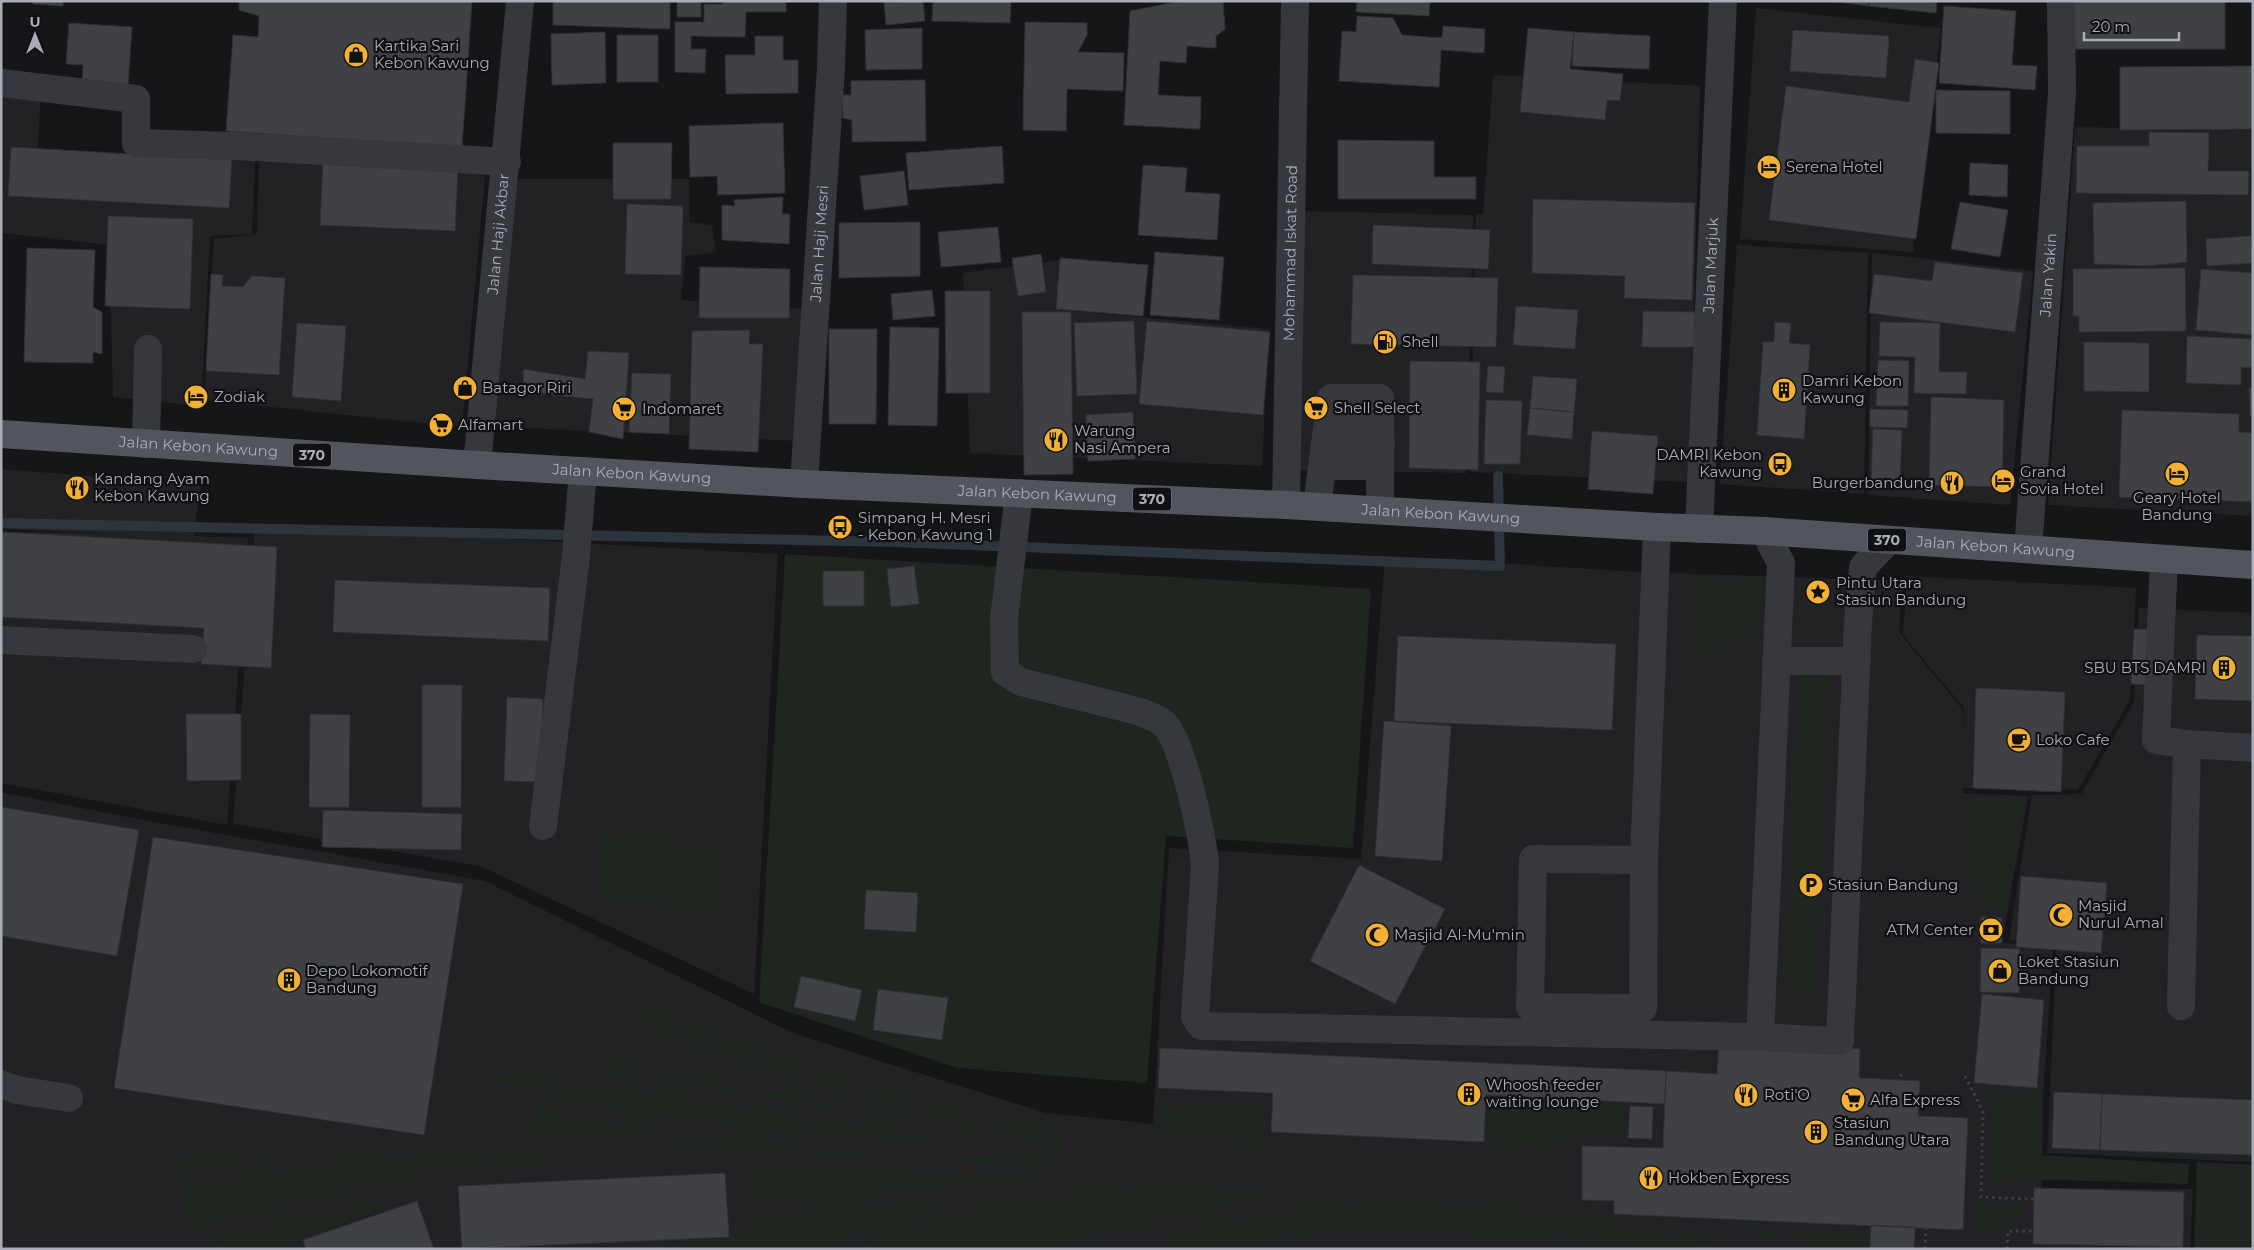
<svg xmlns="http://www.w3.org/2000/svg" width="2254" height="1250" viewBox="0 0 2254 1250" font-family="Montserrat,sans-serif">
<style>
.built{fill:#222225}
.green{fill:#1e261f}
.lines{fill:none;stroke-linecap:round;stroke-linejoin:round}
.stream{stroke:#2c353c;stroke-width:10}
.building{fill:#404145;stroke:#303034}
.path{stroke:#3d3f44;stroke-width:3;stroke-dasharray:2.5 4;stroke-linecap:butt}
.minor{stroke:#37383d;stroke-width:28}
.major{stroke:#53555c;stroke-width:28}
.labels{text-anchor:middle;stroke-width:4.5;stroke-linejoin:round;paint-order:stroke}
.shield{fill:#111113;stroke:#7b7e86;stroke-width:1}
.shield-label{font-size:14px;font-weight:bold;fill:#a8adb8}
.poi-label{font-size:15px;fill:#a8adb8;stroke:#111113;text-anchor:start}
.street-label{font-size:15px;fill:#a8adb8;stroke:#111113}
</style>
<rect width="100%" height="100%" fill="#161618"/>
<path class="built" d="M1756,8L1941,28L1913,252L1740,239Z
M1493,75L1700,86L1689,482L1470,472L1476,214H1483Z
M1,97H41L37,154L255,159L252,234L210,236L201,406L113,397L109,245L1,233Z
M2075,127L2253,130V516L2048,505Z
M259,162L486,166L462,427L204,400L214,239L257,234Z
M517,179H689L690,222L712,225L716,252L686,256L681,300L804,309L799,441L489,426Z
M1303,211L1473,215L1467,473L1297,470Z
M1737,245L1868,253L1864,494L1720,484Z
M1872,253L2033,271L2010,505L1868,495Z
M1068,259L1074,311L1269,329L1262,466L970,453L963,273Z
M1,469L201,485L193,536L248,538L227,825L1,783V532L127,534L1,529Z
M255,525L778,554L754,994L480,866L233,824Z
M1385,556L1640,572L1902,581L1899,632L1963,710V731L1964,708L1903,635L1907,576L2136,588L2130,700L2078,790L1963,788V793L2028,796L2002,943L2053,946L2043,1097L2042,1188L2193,1189L2190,1249H1V792L148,821L485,881L795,1034L1046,1113L1153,1124L1169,848L1361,859Z
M2139,608L2253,613V1162L2047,1153L2057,942L2009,940L2032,795L2081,794L2134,702Z"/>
<path class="green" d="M785,554L1371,589L1353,848L1166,836L1147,1083L958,1068L759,1002Z
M1698,580L1763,582L1761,624L1697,656Z
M1801,672L1830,674L1816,984L1786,983Z
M1970,796L2024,798L2005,909L1982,908L1983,894L1968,882Z
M601,839L722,845L719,904L598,898Z
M621,1002C766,1054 912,1115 1067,1133L1066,1146C951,1126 838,1095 729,1056C692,1043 656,1026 620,1011Z
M610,1063L785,1094L942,1127L608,1074Z
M456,1067L602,1091L603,1085L992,1146L772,1131L549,1098L550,1091L454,1075Z
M1983,1094L2040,1097L2039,1155L2189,1164L2188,1184L1992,1178V1110Z
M1486,1097L1624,1104L1622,1138L1577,1136V1141L1551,1139L1550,1148L1497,1145L1498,1139H1484Z
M1159,1109L1261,1113L1260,1145L1157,1127Z
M535,1111L669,1133L609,1138L531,1136Z
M720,1143L1054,1161V1167L685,1148L651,1144Z
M292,1146L293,1151L178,1174L174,1156Z
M540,1152L653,1158L433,1168L192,1226L182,1190C244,1179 306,1165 369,1158C426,1153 483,1153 540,1152Z
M2197,1162L2253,1165V1249H2194Z
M755,1166L908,1170L1037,1178L1043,1182L755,1195Z
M1152,1185L1268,1188V1197L1195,1209L1044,1249H853L933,1222L1021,1201Z
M996,1194L819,1249H569L746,1237L747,1216Z
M415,1196L417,1199L288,1241L289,1249H203L283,1225Z
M1384,1201L1476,1204L1558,1215L1737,1249H1663L1556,1237L1383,1232L1320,1233L1200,1249H1186L1154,1235C1232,1219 1304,1207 1384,1201Z
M1976,1202L2022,1204L2021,1219L2004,1218V1233L1975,1232Z
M1746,1228L1870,1234L1871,1249H1849L1746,1231Z"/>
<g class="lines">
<path class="stream" d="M1,523L895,542L1500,566L1498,476"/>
</g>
<path class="building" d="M33,1H63V6L33,4Z
M239,1H472L462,148L226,131L233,35L258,37L259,16L239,10Z
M553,1H670V29L553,25Z
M677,1H701V17H677Z
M723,1H786V12H746L745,37L691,36V49H706L705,73L675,72V22H704V4H723Z
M923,1L925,21L886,25L884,2Z
M933,1H1011L1010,23L932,21Z
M1180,1H1223L1225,29L1216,36V48L1187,46L1186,63L1160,61L1158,95L1201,97L1200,129L1124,125L1130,11Z
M1357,1H1430L1429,16L1356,12Z
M1830,1H1869V6Z
M1869,1H1937L1936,13L1869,6Z
M2074,1H2225V49H2074Z
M1944,6L2016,11L2012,65L2037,66L2035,90L1939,83Z
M1357,16L1393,18L1402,35L1442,38L1443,26L1485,29L1484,53L1441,50L1439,87L1339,81L1342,31L1356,32Z
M1025,22L1087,23V35L1078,52L1124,53L1123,91L1067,89L1066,131L1023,130Z
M69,23L132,27L128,86L82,83L83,65L66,64Z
M922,28V69L866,70L865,30Z
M1528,28L1574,32L1570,69L1623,74L1620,101L1607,100L1605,120L1520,112Z
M1793,30L1889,36L1886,78L1790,71Z
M605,32L606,83L552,85L551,34Z
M1574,32L1650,36L1649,69L1572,66Z
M617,35H658V82H617Z
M755,36H783V60H798V93L726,94L725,55H755Z
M1915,59L1939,63L1916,239L1769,220L1786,86L1909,102Z
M2253,66V129L2120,130V67Z
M925,80L926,141L852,142V120L843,118L842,95H851V81Z
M1936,90L2010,91V134L1936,133Z
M783,123L785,193L718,195L717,176L690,177L689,126Z
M2149,132L2209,133L2208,171H2249L2248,195L2076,193L2077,146H2149Z
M1338,140L1434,141V177H1476V199H1338Z
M613,143H672L671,199H613Z
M1002,146L1004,183L909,190L906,153Z
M11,147L232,160L229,208L8,196Z
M323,159L458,165L455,231L320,225Z
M1970,163L2008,165L2007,197L1969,195Z
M1143,165L1187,168L1185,192L1220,194L1217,240L1138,235Z
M904,171L908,205L864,210L860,176Z
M783,197L782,214H790L789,244L722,240V205L735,206L734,200Z
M1533,199L1695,203L1692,300L1624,298L1625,276L1532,273Z
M2186,201L2187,262L2147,266L2094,264L2093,203Z
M1960,202L2008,210L2000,257L1951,249Z
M627,204L683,206L681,275L625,274Z
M108,216L193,219L190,309L105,306Z
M920,222V276L839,278V223Z
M1373,225L1490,230L1488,269L1372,264Z
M998,227L1001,262L941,267L938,232Z
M2251,236L2253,263L2207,266L2206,239Z
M27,248L95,250L93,307L102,312V354L93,352V363L24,362Z
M1155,252L1224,257L1219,320L1150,315Z
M1041,254L1046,292L1018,296L1012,258Z
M1060,258L1148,265L1143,316L1056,309Z
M1935,262L2023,273L2015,332L1869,313L1874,274L1932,281Z
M700,267L790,269L789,318H699Z
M2185,268L2186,331L2079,332V316H2073V269Z
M2201,269L2253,273V335L2196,330Z
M211,274L223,275L222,286L243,287L252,276L285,278L279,375L206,371Z
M1353,275L1498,278L1496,347L1351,344Z
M932,290L935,316L893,320L891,294Z
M945,291H990V393H946Z
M1516,306L1578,310L1575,349L1513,345Z
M1643,311L1695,312L1694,347H1642Z
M1022,312H1071L1073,474L1024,475Z
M1134,321L1137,394L1077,396L1074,323Z
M1147,321L1270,332L1263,415L1139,404Z
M1775,322L1791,323L1789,343L1810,345L1804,439L1757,435L1763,342H1774Z
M1880,322L1940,323L1939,372H1967L1966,394L1914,393L1915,357L1879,356Z
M297,323L346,326L341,401L292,397Z
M890,327L939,328L937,426L888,425Z
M829,329H877L876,424H829Z
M750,330L749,344H763L758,452L689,449L692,331Z
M2187,336L2252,339L2253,368L2241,367V385L2186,383Z
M2084,342L2149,343V392L2084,391Z
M588,351L629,353L623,439L589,432L593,399L524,392L523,369L585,379Z
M1878,360L1909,361L1908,406H1876Z
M1410,361L1480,362L1478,470L1409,468Z
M1488,366L1505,367L1503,393L1486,392Z
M632,373L671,374L669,434L629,432Z
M1533,376L1577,379L1574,412L1530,408Z
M2249,388H2253V416L2250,417Z
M1310,397L1324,398L1322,420L1308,419Z
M1931,397L2004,400L2002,487L1929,485Z
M1486,400L1522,401L1520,464H1484Z
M1530,408L1574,412L1572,439L1527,435Z
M1870,409L1908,410L1907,428L1870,427Z
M2122,410L2239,414V432L2253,433V502L2119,497Z
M1133,412L1135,459L1088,461L1086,415Z
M1873,429L1902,430L1900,481L1871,480Z
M1592,431L1658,436L1653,494L1588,489Z
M1,532L277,547L271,668L201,664L204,628L1,617Z
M914,566L919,604L891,607L887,569Z
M823,571H864V606H823Z
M335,580L550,588L548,641L333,632Z
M2134,629L2152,630L2149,685L2131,684Z
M2197,635L2253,636V701L2195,699Z
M1398,636L1616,644L1612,730L1394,721Z
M422,685H462L461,807H422Z
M1976,688L2065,692L2061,792L1973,788Z
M507,697L543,699L540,782L504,781Z
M186,714H241V780L187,781Z
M310,714L350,715L349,807H309Z
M1384,721L1451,726L1442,861L1375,856Z
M1,807L139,830L117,956L1,936Z
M323,810L462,814L461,850L322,847Z
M153,837L463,884L424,1135L114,1088Z
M1359,865L1445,909L1395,1004L1310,961Z
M2021,876L2107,883L2101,953L2016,947Z
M866,890L918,893L916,932L864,929Z
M1981,917L2002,918V943H1981Z
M1981,948L2020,949L2019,993L1980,992Z
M801,976L862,990L855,1021L794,1007Z
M878,989L948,998L942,1040L873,1030Z
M1982,994L2044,1000L2037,1088L1974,1083Z
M1719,1043L1860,1049L1859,1078L1920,1081L1918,1116L1968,1118L1963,1230L1614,1214V1201L1582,1200V1146L1663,1148L1666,1071L1717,1074Z
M1160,1048L1666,1071L1665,1104L1486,1095L1484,1142L1271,1132L1273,1093L1158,1088Z
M2054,1092L2102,1094L2100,1150L2052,1148Z
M2102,1094L2253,1100V1155L2100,1150Z
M1630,1106L1653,1107L1652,1139L1628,1138Z
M725,1173L729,1237L462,1249L458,1186Z
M2034,1188L2184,1192L2183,1247L2033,1244Z
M417,1201L434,1249H306L303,1240Z
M1871,1225L1915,1227L1914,1249H1870Z"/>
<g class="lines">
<path class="path" d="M1901,1074V1080
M1965,1076L1983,1112L1981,1197L2034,1199
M1925,1249L1926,1228
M2007,1249L2008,1231H2033"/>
<g class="minor">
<path d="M1,83L136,99V143L236,146L507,162"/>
<path d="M1328,421H1380"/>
<path d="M1326,442H1381"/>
<path d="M146,444L148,349"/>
<path id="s1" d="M477,465L520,1"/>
<path d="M1323,466H1380"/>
<path id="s2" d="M804,484L831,67L833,1"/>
<path d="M1019,493L1004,619L1005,672L1021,682C1049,689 1078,696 1106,703C1125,708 1147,712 1163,723C1182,737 1203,839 1205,864L1195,1017L1201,1026L1760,1037"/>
<path id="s3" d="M1286,505L1295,1"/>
<path d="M1317,506L1331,398H1380V510"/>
<path id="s4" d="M1699,529L1723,1"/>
<path d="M1764,531L1781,563L1760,1037L1840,1041L1858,622L1863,567L1889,540"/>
<path id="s5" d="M2028,549L2062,94L2061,1"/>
<path d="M2164,559L2156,740L2187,744L2253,748"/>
<path d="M1,640L193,649"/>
<path d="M1776,661H1857"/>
<path d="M543,826L576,556L583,471"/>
<path d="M1644,860L1643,1008L1530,1007L1533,859L1644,860L1657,527"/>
<path d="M2181,1006L2187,744"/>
<path d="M1,1084L17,1090L69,1098"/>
</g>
<path class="major" id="s6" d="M1,434L477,465L804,484L1286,505L1657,527L1764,531L2253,565"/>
</g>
<defs>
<symbol id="shop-disc" viewBox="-11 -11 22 22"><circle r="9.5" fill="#f2b134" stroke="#111113"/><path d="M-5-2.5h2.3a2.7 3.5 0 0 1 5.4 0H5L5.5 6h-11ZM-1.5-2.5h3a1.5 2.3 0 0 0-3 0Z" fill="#111"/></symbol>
<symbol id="hotel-disc" viewBox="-11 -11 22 22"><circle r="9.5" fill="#f2b134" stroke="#111113"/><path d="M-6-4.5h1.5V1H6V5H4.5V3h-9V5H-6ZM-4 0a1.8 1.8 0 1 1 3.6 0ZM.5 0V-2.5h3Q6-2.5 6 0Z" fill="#111"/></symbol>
<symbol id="fuel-disc" viewBox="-11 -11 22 22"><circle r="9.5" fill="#f2b134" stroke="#111113"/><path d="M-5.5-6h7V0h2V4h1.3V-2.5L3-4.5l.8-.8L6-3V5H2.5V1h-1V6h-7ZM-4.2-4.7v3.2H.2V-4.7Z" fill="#111"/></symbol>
<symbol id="building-disc" viewBox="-11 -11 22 22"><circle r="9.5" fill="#f2b134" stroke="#111113"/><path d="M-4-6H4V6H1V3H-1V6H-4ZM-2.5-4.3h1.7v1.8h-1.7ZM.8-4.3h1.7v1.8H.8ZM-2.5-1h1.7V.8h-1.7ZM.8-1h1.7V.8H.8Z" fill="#111"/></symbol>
<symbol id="supermarket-disc" viewBox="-11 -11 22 22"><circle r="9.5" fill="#f2b134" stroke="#111113"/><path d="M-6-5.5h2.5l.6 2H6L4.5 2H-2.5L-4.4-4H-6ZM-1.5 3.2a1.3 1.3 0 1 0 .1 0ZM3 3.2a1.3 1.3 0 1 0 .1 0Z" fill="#111"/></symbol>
<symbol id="restaurant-disc" viewBox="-11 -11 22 22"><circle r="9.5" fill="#f2b134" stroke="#111113"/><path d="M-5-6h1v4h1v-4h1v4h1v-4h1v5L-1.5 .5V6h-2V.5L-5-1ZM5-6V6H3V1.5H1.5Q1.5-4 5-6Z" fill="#111"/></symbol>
<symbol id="bus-disc" viewBox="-11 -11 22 22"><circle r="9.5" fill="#f2b134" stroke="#111113"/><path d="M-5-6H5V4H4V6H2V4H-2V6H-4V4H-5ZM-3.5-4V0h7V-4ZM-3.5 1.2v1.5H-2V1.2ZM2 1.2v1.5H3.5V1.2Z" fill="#111"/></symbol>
<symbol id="sight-disc" viewBox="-11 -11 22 22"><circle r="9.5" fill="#f2b134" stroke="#111113"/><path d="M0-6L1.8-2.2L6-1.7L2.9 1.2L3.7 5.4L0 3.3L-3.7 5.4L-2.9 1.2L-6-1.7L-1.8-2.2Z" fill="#111"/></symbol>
<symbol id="cafe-disc" viewBox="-11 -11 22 22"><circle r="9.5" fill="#f2b134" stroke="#111113"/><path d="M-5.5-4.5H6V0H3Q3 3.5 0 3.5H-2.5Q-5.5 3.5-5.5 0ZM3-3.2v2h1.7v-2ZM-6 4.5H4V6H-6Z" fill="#111"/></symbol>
<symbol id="parking-disc" viewBox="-11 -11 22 22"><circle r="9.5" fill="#f2b134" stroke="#111113"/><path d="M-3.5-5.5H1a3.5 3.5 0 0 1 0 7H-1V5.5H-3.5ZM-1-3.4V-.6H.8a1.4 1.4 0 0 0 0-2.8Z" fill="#111"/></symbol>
<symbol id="mosque-disc" viewBox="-11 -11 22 22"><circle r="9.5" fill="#f2b134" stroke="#111113"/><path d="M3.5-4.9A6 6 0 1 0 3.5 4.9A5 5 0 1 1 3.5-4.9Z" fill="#111"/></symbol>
<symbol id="bank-disc" viewBox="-11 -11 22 22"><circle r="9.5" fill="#f2b134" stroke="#111113"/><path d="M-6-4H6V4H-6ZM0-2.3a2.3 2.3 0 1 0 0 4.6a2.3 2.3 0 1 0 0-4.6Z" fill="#111"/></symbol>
</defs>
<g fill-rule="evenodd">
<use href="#shop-disc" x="342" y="41" width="28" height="28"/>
<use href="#hotel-disc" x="1755" y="153" width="28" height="28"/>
<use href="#fuel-disc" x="1371" y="328" width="28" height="28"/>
<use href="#shop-disc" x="451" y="374" width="28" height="28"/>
<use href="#building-disc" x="1770" y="376" width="28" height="28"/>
<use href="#hotel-disc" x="182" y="383" width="28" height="28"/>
<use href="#supermarket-disc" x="1302" y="394" width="28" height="28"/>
<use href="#supermarket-disc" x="610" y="395" width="28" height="28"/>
<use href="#supermarket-disc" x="427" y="411" width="28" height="28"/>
<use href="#restaurant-disc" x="1042" y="426" width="28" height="28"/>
<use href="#bus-disc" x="1766" y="450" width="28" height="28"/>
<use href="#hotel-disc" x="2163" y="460" width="28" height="28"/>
<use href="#hotel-disc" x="1989" y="467" width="28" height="28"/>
<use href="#restaurant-disc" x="1938" y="469" width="28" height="28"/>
<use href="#restaurant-disc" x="63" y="474" width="28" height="28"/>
<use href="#bus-disc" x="826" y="513" width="28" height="28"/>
<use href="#sight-disc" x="1804" y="578" width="28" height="28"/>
<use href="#building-disc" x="2210" y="654" width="28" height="28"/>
<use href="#cafe-disc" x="2005" y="726" width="28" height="28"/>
<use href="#parking-disc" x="1797" y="871" width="28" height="28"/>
<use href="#mosque-disc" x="2047" y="901" width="28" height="28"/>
<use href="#bank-disc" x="1977" y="916" width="28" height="28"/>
<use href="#mosque-disc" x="1363" y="921" width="28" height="28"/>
<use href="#shop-disc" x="1986" y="957" width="28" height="28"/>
<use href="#building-disc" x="275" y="966" width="28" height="28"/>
<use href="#building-disc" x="1455" y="1080" width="28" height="28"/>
<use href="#restaurant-disc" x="1732" y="1081" width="28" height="28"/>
<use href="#supermarket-disc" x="1839" y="1086" width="28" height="28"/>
<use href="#building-disc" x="1802" y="1118" width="28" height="28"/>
<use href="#restaurant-disc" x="1637" y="1164" width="28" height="28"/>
</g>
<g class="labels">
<g class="shield">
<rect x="293" y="443.5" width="38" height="23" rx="4"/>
<rect x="1133" y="487.5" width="38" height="23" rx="4"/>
<rect x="1868" y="528.5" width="38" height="23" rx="4"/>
</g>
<g class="shield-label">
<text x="312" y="460">370</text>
<text x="1152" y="504">370</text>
<text x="1887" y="545">370</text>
</g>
<g class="poi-label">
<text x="374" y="51">Kartika Sari<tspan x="374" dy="17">Kebon Kawung</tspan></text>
<text x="1786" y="172">Serena Hotel</text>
<text x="1402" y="347">Shell</text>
<text x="1802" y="386">Damri Kebon<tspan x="1802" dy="17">Kawung</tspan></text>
<text x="482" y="393">Batagor Riri</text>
<text x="214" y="402">Zodiak</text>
<text x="1334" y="413">Shell Select</text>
<text x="642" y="414">Indomaret</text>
<text x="458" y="430">Alfamart</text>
<text x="1074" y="436">Warung<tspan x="1074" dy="17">Nasi Ampera</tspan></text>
<text x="1762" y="460" text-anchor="end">DAMRI Kebon<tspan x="1762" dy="17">Kawung</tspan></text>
<text x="2020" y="477">Grand<tspan x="2020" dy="17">Sovia Hotel</tspan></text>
<text x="94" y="484">Kandang Ayam<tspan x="94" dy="17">Kebon Kawung</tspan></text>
<text x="1934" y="488" text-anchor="end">Burgerbandung</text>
<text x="2177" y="503" text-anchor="middle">Geary Hotel<tspan x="2177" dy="17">Bandung</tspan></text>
<text x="858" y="523">Simpang H. Mesri<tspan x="858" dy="17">- Kebon Kawung 1</tspan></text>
<text x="1836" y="588">Pintu Utara<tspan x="1836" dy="17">Stasiun Bandung</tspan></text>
<text x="2206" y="673" text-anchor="end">SBU BTS DAMRI</text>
<text x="2036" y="745">Loko Cafe</text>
<text x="1828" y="890">Stasiun Bandung</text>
<text x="2078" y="911">Masjid<tspan x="2078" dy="17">Nurul Amal</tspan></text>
<text x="1974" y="935" text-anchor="end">ATM Center</text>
<text x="1394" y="940">Masjid Al-Mu'min</text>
<text x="2018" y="967">Loket Stasiun<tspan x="2018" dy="17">Bandung</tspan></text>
<text x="306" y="976">Depo Lokomotif<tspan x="306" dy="17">Bandung</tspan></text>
<text x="1486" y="1090">Whoosh feeder<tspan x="1486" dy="17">waiting lounge</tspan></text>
<text x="1764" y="1100">Roti'O</text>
<text x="1870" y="1105">Alfa Express</text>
<text x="1834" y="1128">Stasiun<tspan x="1834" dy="17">Bandung Utara</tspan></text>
<text x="1668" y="1183">Hokben Express</text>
</g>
<g class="street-label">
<text dy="5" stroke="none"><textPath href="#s1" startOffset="232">Jalan Haji Akbar</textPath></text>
<text dy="5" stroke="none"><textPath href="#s2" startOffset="241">Jalan Haji Mesri</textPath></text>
<text dy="5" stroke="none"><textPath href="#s3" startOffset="252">Mohammad Iskat Road</textPath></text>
<text dy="5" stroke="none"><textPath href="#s4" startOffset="264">Jalan Marjuk</textPath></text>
<text dy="5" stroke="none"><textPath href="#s5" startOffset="275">Jalan Yakin</textPath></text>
<text dy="5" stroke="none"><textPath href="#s6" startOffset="198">Jalan Kebon Kawung</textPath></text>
<text dy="5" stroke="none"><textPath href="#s6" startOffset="632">Jalan Kebon Kawung</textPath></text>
<text dy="5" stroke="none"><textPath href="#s6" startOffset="1038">Jalan Kebon Kawung</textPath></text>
<text dy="5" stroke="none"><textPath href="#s6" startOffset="1442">Jalan Kebon Kawung</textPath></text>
<text dy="5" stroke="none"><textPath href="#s6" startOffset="1998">Jalan Kebon Kawung</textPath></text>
</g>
</g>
<rect width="2254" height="1250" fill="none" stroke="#a8adb8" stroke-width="5"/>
<g transform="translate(35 35)" stroke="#111113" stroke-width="4" paint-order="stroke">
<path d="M0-4L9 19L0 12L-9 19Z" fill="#a8adb8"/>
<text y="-8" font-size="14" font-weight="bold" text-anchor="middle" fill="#a8adb8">U</text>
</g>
<path d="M2084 32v8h95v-8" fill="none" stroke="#a8adb8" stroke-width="2.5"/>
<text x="2092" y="32" font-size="15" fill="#a8adb8" stroke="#111113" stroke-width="4" paint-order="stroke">20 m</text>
</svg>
